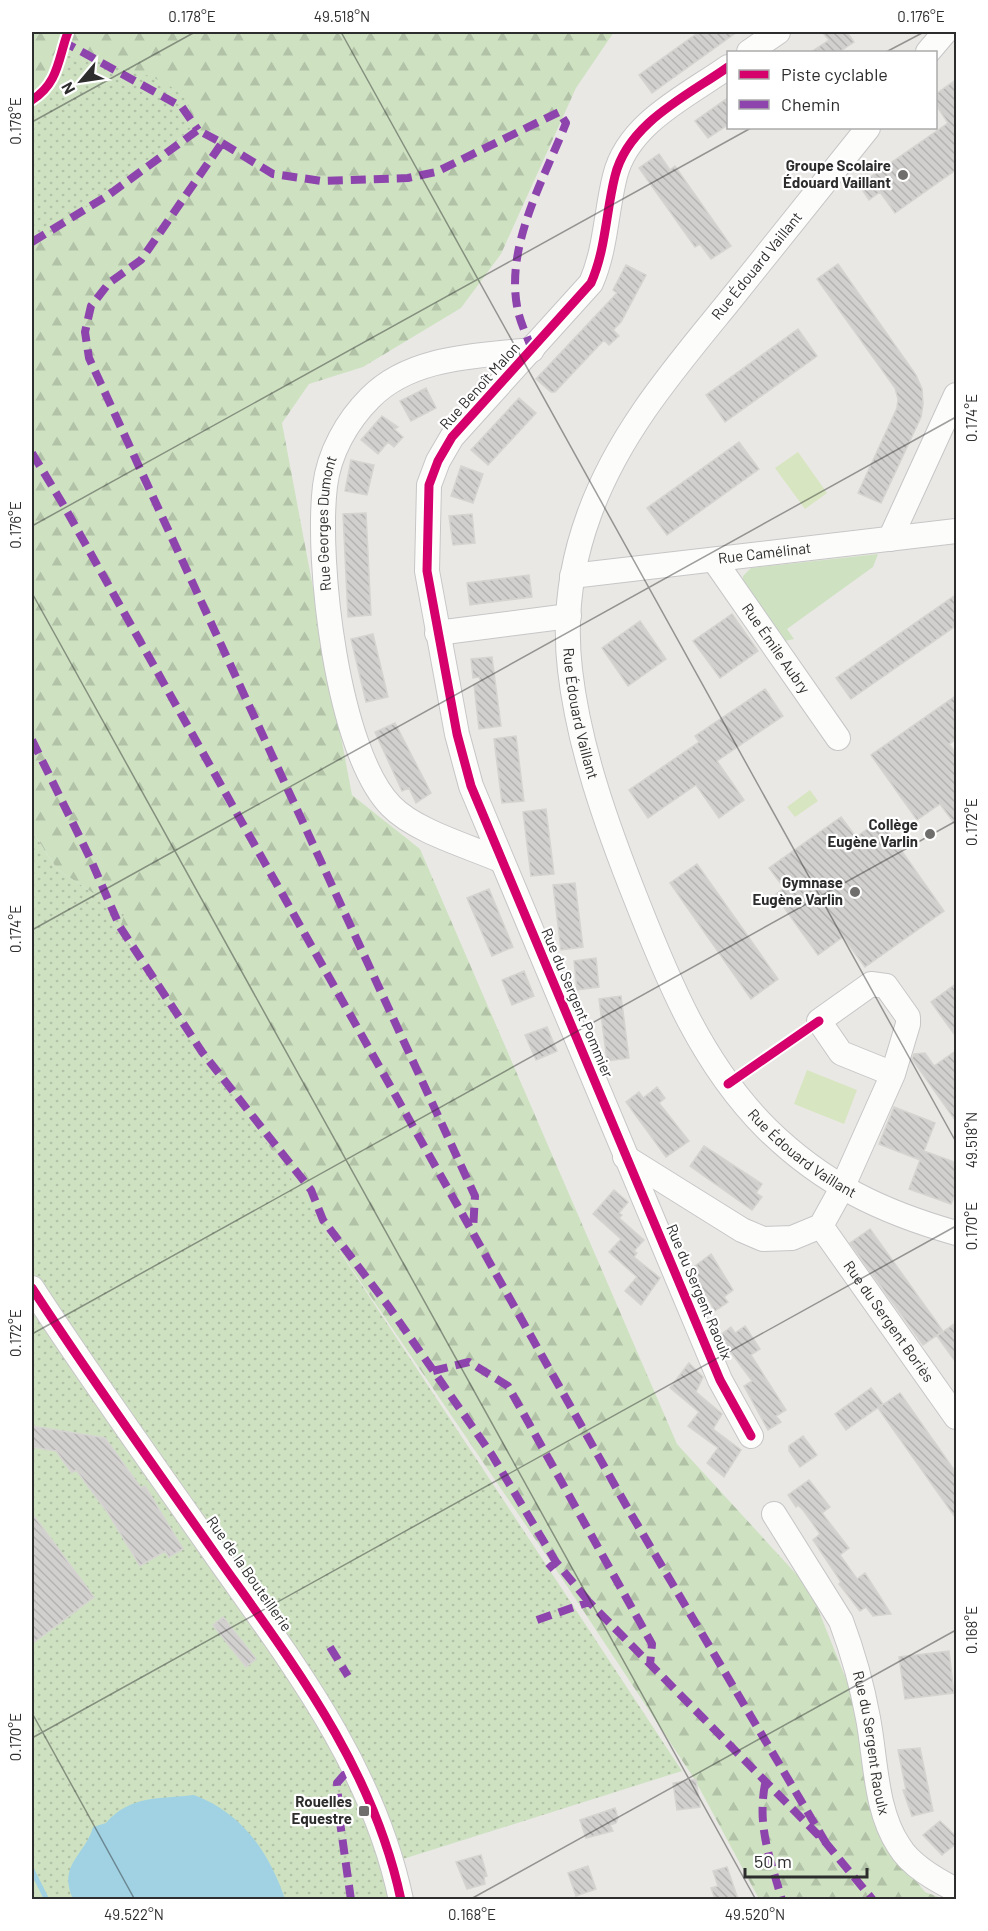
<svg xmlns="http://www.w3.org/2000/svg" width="988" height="1931" viewBox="0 0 988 1931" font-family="Barlow,sans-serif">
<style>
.grass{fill:#cee2c2}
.forest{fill:url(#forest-firs)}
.park{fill:url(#park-dots)}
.pitch{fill:#d7e5c0}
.water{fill:#a0d2e4}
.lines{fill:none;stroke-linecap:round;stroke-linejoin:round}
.stream{stroke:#a0d2e4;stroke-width:5}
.building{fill:url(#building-back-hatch);stroke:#d5d4d1;stroke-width:1.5}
.minor-casing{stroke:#c7c6c7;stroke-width:26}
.minor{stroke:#fcfcfb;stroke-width:24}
.quiet{stroke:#8e44ad;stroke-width:8;stroke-dasharray:15 8;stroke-linecap:butt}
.cycleway-casing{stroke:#fff;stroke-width:13}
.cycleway{stroke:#d6006c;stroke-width:9}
.ticks{fill:none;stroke:#2d2d2d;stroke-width:1.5;stroke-opacity:0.45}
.poi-dot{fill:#6f6e6d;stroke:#fff;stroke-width:2}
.labels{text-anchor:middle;stroke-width:4.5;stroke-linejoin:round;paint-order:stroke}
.poi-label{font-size:15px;font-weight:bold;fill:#2d2d2d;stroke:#fff;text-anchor:end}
.street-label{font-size:15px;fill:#2d2d2d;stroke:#fff}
.neatline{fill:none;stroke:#2d2d2d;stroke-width:2}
.ticks-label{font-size:15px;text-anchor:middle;fill:#2d2d2d}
</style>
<defs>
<pattern id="forest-firs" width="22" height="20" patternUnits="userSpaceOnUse" patternTransform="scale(1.5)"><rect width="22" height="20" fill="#cee2c2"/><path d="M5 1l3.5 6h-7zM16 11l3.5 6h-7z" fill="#b1c2a7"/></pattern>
<pattern id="park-dots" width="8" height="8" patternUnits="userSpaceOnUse" patternTransform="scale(1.5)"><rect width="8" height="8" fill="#cee2c2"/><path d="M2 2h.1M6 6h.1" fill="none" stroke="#b1c2a7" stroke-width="1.8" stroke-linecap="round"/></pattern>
<pattern id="building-back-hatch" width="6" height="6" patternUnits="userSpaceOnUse" patternTransform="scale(1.5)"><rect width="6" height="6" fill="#d2d0ce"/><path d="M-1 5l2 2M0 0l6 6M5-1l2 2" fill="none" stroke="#b5b3b1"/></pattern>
</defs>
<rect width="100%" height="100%" fill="#eae8e5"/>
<path class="grass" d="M878,554L873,567L787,629L794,639L785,641L743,582V576L751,568Z"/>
<path class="forest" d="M32,32H614L576,88L501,254L461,308L363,367L309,384L282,423L352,795L420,849L677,1444L810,1589L852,1694L881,1837L925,1892L944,1899H759L695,1780L563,1580L120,927L124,914L57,869L32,831V247L76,216L137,165L165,152L190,129L189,106L136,72L66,55L32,94Z"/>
<path class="park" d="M65,55C97,62 175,73 189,106C191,112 190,123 190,129L165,152L137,165L76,216L32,247V94Z
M32,831L57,869L124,914L120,928L311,1208L682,1771L381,1866L389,1899H32Z"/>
<path class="pitch" d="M798,452L827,493L805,509L775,468Z
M810,790L818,801L795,817L787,807Z
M807,1070L857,1090L844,1124L794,1104Z"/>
<path class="water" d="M194,1795C242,1813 269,1852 285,1899H73C57,1865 86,1854 93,1827L106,1823C130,1795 159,1799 194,1795Z"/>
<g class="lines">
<path class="stream" d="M32,1870L47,1900"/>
</g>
<path class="building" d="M699,32H737L652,93L639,75Z
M822,32H847L854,42L839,52H811L829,40Z
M957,79V169L895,213L880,192L869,200L859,185L948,123L936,105V94Z
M729,97V124L708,138L695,121Z
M659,154L670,170L675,166L731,246L711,259L700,244L695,247L639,168Z
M838,264L916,375L922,389L923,404L921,417L881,503L858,493L897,408L898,399L895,388L817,279Z
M626,265L646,275L621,322L613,330L619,336L609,345L604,340L555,392H551L536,379L617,293L613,290Z
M798,329L817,356L725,422L706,395Z
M426,388L436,408L411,421L400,401Z
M519,398L536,413L488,465L471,450Z
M382,416L398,427L394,429L403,437L394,447L388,442L378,454L361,440Z
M739,442L759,469L667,535L647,508Z
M351,460L374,465L367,495L345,491Z
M461,466L483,474L473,503L451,496Z
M366,513L371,615L348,617L343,514Z
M472,514L475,543L453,545L449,516Z
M529,575L532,597L470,605L467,583Z
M957,594V625L851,699L836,678Z
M732,614L758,651L720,678L693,641Z
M640,621L666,659L628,686L602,648Z
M373,634L388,697L366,702L351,639Z
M492,657L501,726L479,729L474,685L481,682L479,677L473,678L471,659Z
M765,689L783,716L717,761L744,800L719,818L696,785L648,818L629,790L699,742L695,736Z
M957,695V739L949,744L957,754V827L940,804L917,820L871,755Z
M395,723L431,793L416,803L409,788L402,791L375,732Z
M516,736L524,801L502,803L494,739Z
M546,809L554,874L531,876L523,812Z
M841,817L856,837L880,820L944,911L865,967L843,937L818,955L775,895L784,888L769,868Z
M697,864L778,979L751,999L670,883Z
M575,883L583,947L561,950L553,885Z
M489,889L513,947L492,956L467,898Z
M596,958L599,987L577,990L574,961Z
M524,971L534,996L512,1005L502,980Z
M957,983V1038L931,1002Z
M621,996L629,1058L607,1061L599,999Z
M547,1027L557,1051L536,1060L525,1035Z
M957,1050V1123L912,1059L914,1054L925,1053L934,1066Z
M657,1087L665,1098L659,1103L689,1141L666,1157L626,1102L639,1092L643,1098Z
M894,1107L935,1123L924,1151L957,1163V1191L951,1204L909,1189L920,1160L879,1144Z
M704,1146L762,1184L756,1193L762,1197L752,1210L690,1166Z
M614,1190L628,1202L619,1213L622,1215L619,1218L644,1240L634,1251L637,1253L634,1257L660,1278L641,1305L625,1291L637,1277L609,1252L621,1239L593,1214Z
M870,1229L943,1331L923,1345L850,1243Z
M711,1254L733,1290L724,1297L728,1302L715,1311L691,1269Z
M957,1322V1364L937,1336Z
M745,1326L760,1349L751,1355L786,1410L776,1416L781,1422L768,1430L744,1386L752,1381L719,1336L731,1327L735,1333Z
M689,1363L703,1377L696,1392L722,1414L713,1429L741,1450L724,1477L707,1463L718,1448L688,1426L699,1412L670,1388Z
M871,1388L883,1404L846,1430L835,1414Z
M900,1393L957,1474V1520L878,1408Z
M32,1426L105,1438L141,1488L145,1486L183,1549L169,1557L165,1551L140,1566L108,1513L76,1470L72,1473L56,1451L32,1447Z
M803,1436L817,1455L800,1467L789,1451V1446Z
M809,1480L830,1507L822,1513L849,1548L840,1555L857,1579L865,1573L891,1614L873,1616L866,1607L860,1611L839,1584L841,1582L813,1540L820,1534L803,1510L798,1505L796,1507L788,1495Z
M32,1513L94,1597L32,1644Z
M223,1617L256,1659L246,1667L213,1625Z
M949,1651L954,1693L905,1699L899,1657Z
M920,1748L933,1811L912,1816L903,1790H906L898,1750Z
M696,1779L700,1807L677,1810L673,1783Z
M615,1808L618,1818L616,1823L610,1825L613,1831L586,1838L580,1820Z
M940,1821L957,1837V1843L942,1855L923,1835Z
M481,1855L487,1876L484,1877L485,1884L467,1889L456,1862Z
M588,1866L596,1889L576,1896L568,1873Z
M727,1867L738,1899H715L711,1888L718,1886L713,1871Z"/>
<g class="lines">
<defs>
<g id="minor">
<path d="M749,52L778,32"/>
<path d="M928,52L945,32"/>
<path d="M728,67C687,96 628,123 615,176C606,211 606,249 591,283L452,437L438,461L429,485L427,571L457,734L471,786L720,1380L751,1436"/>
<path id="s1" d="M868,128C821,186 774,245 727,304C674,369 618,434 589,515C571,564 564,618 570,670C579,748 607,826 636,899C669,983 702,1064 767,1129C823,1184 882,1212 956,1233"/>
<path d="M890,539L956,395"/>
<path id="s2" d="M714,560L838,738"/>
<path id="s3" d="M572,576L956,531"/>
<path d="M437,633L569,616"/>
<path id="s4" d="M500,860C468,846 415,831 391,806C337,751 316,561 325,486C329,453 347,421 370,398C411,356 478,356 532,350"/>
<path d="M625,1157L742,1230L763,1239L792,1238L821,1226L842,1188L893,1074L908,1024V1017L886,986L871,984L819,1021L841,1053L893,1074"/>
<path id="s5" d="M821,1226L956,1417"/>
<path d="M32,1288C93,1382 159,1473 223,1565C297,1669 374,1771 401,1900"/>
<path id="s6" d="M774,1514L841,1621C853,1653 862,1685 868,1718C876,1760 875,1810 899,1846C911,1866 936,1880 956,1890"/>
</g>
</defs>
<use href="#minor" class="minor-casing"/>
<use href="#minor" class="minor"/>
<path class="quiet" d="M63,45L64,42L182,107L198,130
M222,143L273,174L322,181L408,178L436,172L559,112L566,123C544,179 506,244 517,306C519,320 527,336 532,350
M32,242L107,196L198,130L222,143L141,260L109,283L91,306L85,332L89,358L475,1196L473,1230
M32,453L64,506L631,1514L826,1843
M32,740L90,858L120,927L202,1052L311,1190L323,1220L389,1307L492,1455L556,1562
M433,1371L469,1362L508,1386L652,1644L650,1665
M548,1569L556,1562L589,1602
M537,1620L589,1602L826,1843L873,1900
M330,1647L348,1676
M765,1784C757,1827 770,1858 782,1900
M351,1900L340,1822L337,1783L344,1775L356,1770"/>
<defs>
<path id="cycleway" d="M728,67C687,96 628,123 615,176C606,211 606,249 591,283L452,437L438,461L429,485L427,571L457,734L471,786L720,1380L751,1436
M32,100C59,83 58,58 68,32
M728,1084L819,1021
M32,1288C93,1382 159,1473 223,1565C297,1669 374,1771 401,1900"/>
</defs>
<use href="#cycleway" class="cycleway-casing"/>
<use href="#cycleway" class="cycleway"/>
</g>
<path class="ticks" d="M341,32L956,1142M886,52L924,32M32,122L195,32M32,526L751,128M32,593L756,1900M32,930L956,417M32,1334L956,821M32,1713L135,1900M32,1738L956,1226M469,1900L956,1630"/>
<g class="poi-dot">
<circle cx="903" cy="175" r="6"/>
<circle cx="930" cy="834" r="6"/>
<circle cx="855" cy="892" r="6"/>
<rect x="358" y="1805" width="12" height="12" rx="3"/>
</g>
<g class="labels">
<g class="poi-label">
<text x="891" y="171">Groupe Scolaire<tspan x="891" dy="17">Édouard Vaillant</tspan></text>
<text x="918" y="830">Collège<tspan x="918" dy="17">Eugène Varlin</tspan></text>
<text x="843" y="888">Gymnase<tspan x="843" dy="17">Eugène Varlin</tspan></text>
<text x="352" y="1807">Rouelles<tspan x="352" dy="17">Equestre</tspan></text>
</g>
<g class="street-label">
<text transform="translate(757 266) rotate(-51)" y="5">Rue Édouard Vaillant</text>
<text transform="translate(480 386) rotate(-48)" y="5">Rue Benoît Malon</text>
<text dy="5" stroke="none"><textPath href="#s4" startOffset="418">Rue Georges Dumont</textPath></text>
<text dy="5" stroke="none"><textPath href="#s3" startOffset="194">Rue Camélinat</textPath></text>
<text dy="5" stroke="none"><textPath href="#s2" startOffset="108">Rue Émile Aubry</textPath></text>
<text dy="5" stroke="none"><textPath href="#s1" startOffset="681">Rue Édouard Vaillant</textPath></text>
<text transform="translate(577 1003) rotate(67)" y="5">Rue du Sergent Pommier</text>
<text dy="5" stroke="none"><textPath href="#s1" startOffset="1185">Rue Édouard Vaillant</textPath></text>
<text transform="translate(699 1292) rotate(67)" y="5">Rue du Sergent Raoulx</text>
<text dy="5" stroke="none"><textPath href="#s5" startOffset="117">Rue du Sergent Boriès</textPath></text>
<text transform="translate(249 1574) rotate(55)" y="5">Rue de la Bouteillerie</text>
<text dy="5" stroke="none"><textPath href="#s6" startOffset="252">Rue du Sergent Raoulx</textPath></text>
</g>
</g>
<rect width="988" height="1931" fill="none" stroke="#ffffff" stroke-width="66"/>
<rect x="727" y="51" width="210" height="78" fill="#ffffff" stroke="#ababab" stroke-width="1.5"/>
<rect x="739" y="70" width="30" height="9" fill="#d6006c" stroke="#ababab" stroke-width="1.5"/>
<text x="781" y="81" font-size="18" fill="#2d2d2d">Piste cyclable</text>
<rect x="739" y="100" width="30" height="9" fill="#8e44ad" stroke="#ababab" stroke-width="1.5"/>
<text x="781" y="111" font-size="18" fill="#2d2d2d">Chemin</text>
<g transform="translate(81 81) rotate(241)" stroke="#ffffff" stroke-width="4.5" paint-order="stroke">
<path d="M0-4.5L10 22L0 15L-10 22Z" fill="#2d2d2d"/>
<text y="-9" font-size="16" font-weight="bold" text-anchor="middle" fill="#2d2d2d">N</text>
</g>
<path d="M745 1868v9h122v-9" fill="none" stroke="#2d2d2d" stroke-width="3"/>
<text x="754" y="1868" font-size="18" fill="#2d2d2d" stroke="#ffffff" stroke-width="4.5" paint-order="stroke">50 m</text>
<rect x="33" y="33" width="922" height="1865" class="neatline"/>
<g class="ticks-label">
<text x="192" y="22">0.178°E</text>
<text x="342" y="22">49.518°N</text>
<text x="921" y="22">0.176°E</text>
<text transform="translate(16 121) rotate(-90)" y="5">0.178°E</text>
<text transform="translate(972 418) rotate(-90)" y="5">0.174°E</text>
<text transform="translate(16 525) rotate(-90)" y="5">0.176°E</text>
<text transform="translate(972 822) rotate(-90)" y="5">0.172°E</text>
<text transform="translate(16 929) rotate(-90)" y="5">0.174°E</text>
<text transform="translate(972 1140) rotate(-90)" y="5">49.518°N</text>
<text transform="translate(972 1226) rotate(-90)" y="5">0.170°E</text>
<text transform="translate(16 1333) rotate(-90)" y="5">0.172°E</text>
<text transform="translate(972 1630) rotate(-90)" y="5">0.168°E</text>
<text transform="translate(16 1737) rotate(-90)" y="5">0.170°E</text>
<text x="134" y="1920">49.522°N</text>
<text x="472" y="1920">0.168°E</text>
<text x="755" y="1920">49.520°N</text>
</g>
</svg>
